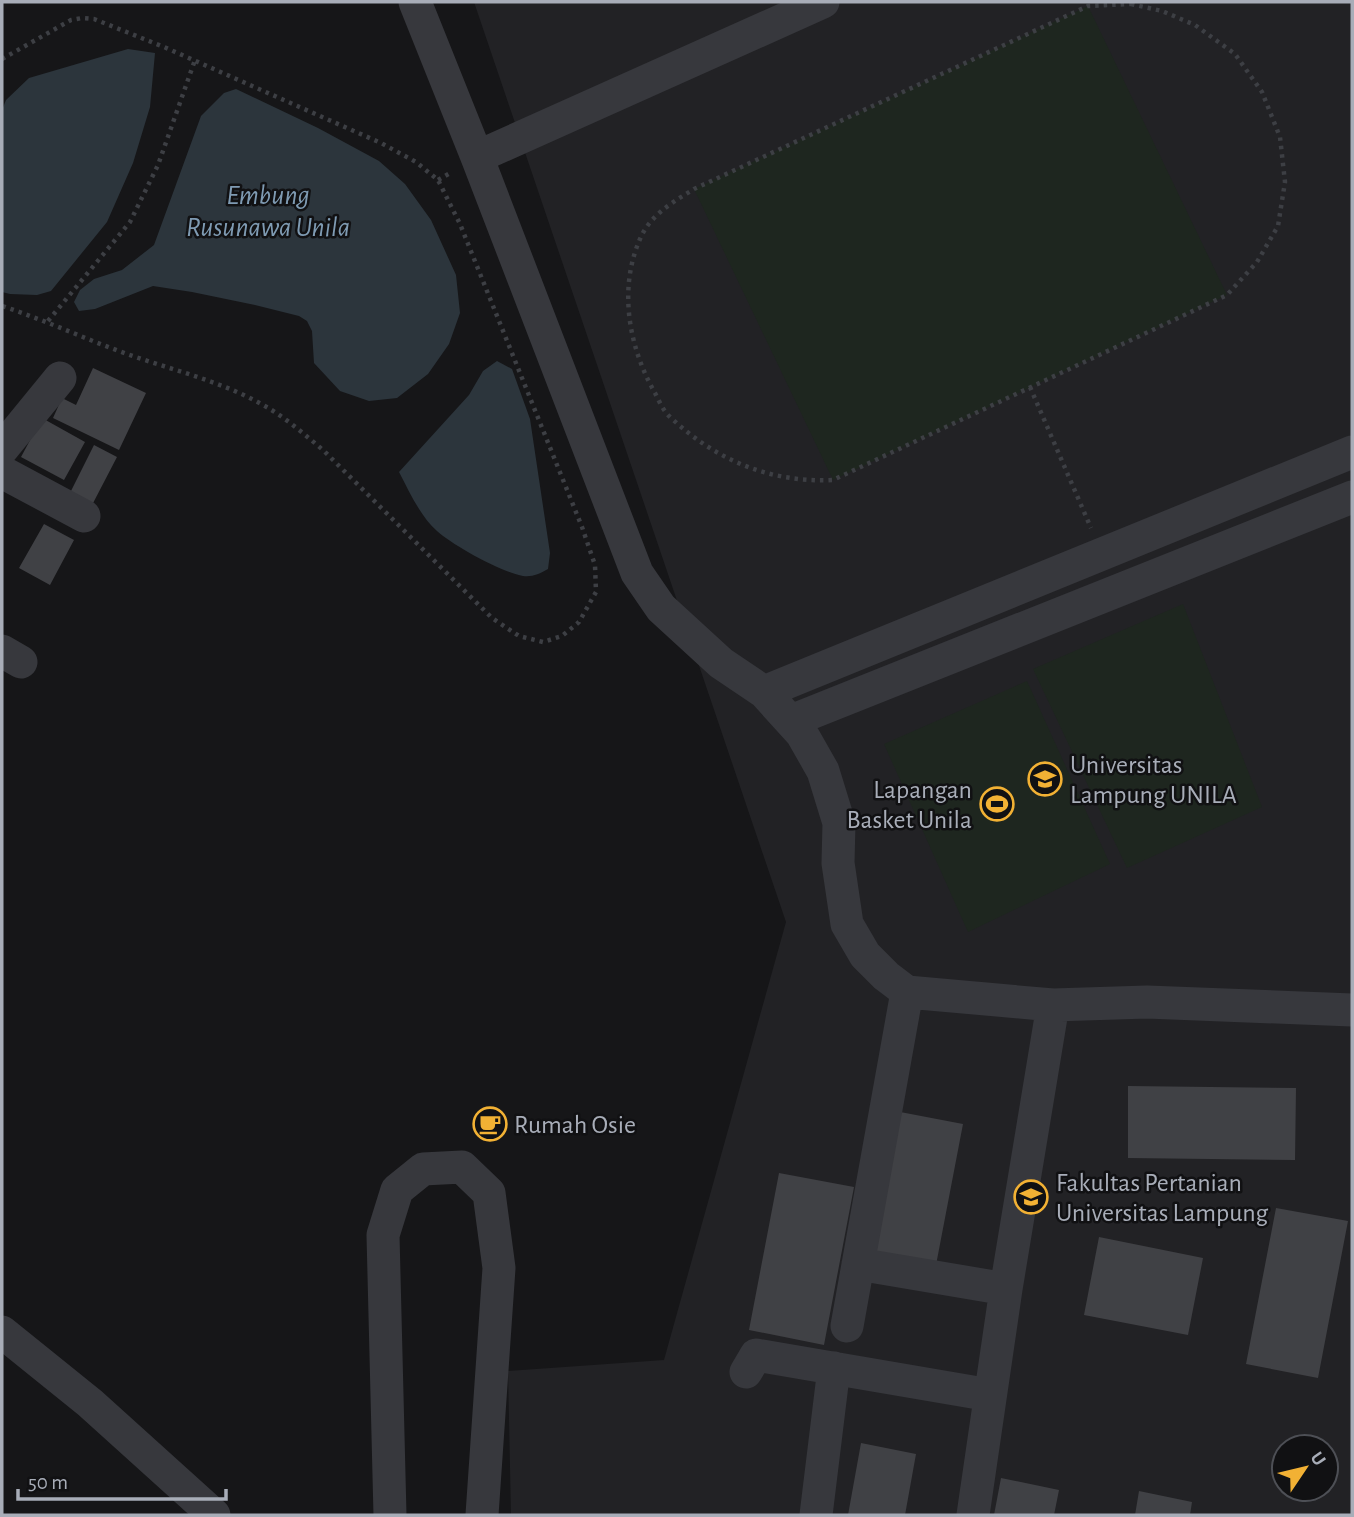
<svg xmlns="http://www.w3.org/2000/svg" width="1354" height="1517" viewBox="0 0 1354 1517" font-family="'Alegreya Sans',sans-serif">
<style>
.built{fill:#222225;fill-rule:evenodd}
.green{fill:#1e261f}
.water{fill:#2c353c}
.building{fill:#404145}
.lines{fill:none;stroke-linecap:round;stroke-linejoin:round}
.path{stroke:#3d3f44;stroke-width:4.5;stroke-dasharray:3.5 5;stroke-linecap:butt}
.minor{stroke:#37383d;stroke-width:33}
.labels{text-anchor:middle;stroke-width:5;stroke-linejoin:round;paint-order:stroke}
.poi-label{font-size:26px;fill:#a8adb8;stroke:#111113;text-anchor:start}
.water-label{font-size:28px;font-style:italic;fill:#7f9bb3;stroke:#111113}
</style>
<rect width="100%" height="100%" fill="#161618"/>
<path class="built" d="M474,2H1352V1515H511L508,1371L664,1360L786,922ZM1284,1447H1326V1489H1284Z"/>
<path class="green" d="M1088,6L1227,295L833,480L694,189Z
M1183,604L1262,807L1127,868L1033,669Z
M1027,681L1110,864L968,932L884,744Z"/>
<path class="water" d="M128,49L155,53L150,107L133,163L107,222L51,291L37,295L10,294L2,292V110L6,100L29,78Z
M236,89L318,128L379,161L405,184L431,220L456,275L460,313L449,344L428,374L397,398L369,401L340,391L314,363L312,331L307,321L299,316L255,305L192,292L153,286L95,309L79,311L74,302L80,290L94,279L122,270L154,245L201,116L224,93Z
M497,361L512,369L530,419L550,553L548,569C539,574 533,577 523,576C503,573 452,545 437,531C420,516 409,491 399,472L469,395L483,371Z"/>
<path class="building" d="M93,368L146,393L119,450L53,418L62,398L76,405Z
M42,418L85,442L64,480L21,457Z
M94,445L117,457L91,507L69,495Z
M44,524L74,540L50,585L19,568Z
M1128,1086L1296,1088L1295,1160L1128,1158Z
M895,1111L963,1124L936,1265L868,1252Z
M779,1173L854,1187L824,1345L749,1330Z
M1276,1208L1348,1221L1318,1378L1246,1364Z
M1099,1237L1203,1258L1188,1335L1084,1315Z
M861,1443L916,1454L905,1515H848Z
M1001,1478L1059,1490L1054,1515H994Z
M1139,1491L1192,1502L1190,1515H1135Z"/>
<g class="lines">
<path class="path" d="M1131,4L1162,11L1195,25L1235,54L1262,92L1280,137L1285,182L1278,226L1257,262L1227,295L833,480C770,483 715,460 669,416C663,410 659,401 655,393C629,348 618,289 640,239C650,215 673,202 694,189L1088,6Z
M2,59L71,20L82,18L94,19L164,47L381,143L416,162L438,180L460,224L582,527L595,565L596,592L579,622L562,636L543,642L519,636L492,618L323,450C304,434 285,417 263,405C221,381 172,370 127,354C85,339 45,320 2,306
M438,180L452,172
M48,321L130,222L158,165L195,60
M1030,387L1091,528"/>
<path class="minor" d="M415,2L477,157L823,2
M477,157L637,573L661,608L721,663L764,692L802,734L823,771L839,823L838,863L847,924L865,955L886,976L907,992L1053,1005L1147,1002L1352,1010
M2,449L60,378
M2,472L84,516
M2,651L21,662
M764,692L1352,452
M791,721L1352,497
M858,1264L1006,1289
M847,1326L907,992
M2,1332L90,1403L214,1515
M746,1372L756,1355L990,1395
M390,1515L383,1235L397,1190L423,1169L462,1167L489,1193L499,1268L482,1515
M816,1515L834,1368
M973,1515L1006,1289L1053,1005"/>
</g>
<defs>
<symbol id="university-ring" viewBox="-11 -11 22 22"><circle r="9.5" fill="#111113" stroke="#f2b134" stroke-width="1.5"/><path d="M0-5L7-2L0 1L-7-2ZM-4 1L0 2.5L4 1V4Q0 6-4 4Z" fill="#f2b134"/></symbol>
<symbol id="stadium-ring" viewBox="-11 -11 22 22"><circle r="9.5" fill="#111113" stroke="#f2b134" stroke-width="1.5"/><path d="M0-5a6.5 5 0 1 0 0 10a6.5 5 0 1 0 0-10ZM-3.5-1.8h7v3.6h-7Z" fill="#f2b134"/></symbol>
<symbol id="cafe-ring" viewBox="-11 -11 22 22"><circle r="9.5" fill="#111113" stroke="#f2b134" stroke-width="1.5"/><path d="M-5.5-4.5H6V0H3Q3 3.5 0 3.5H-2.5Q-5.5 3.5-5.5 0ZM3-3.2v2h1.7v-2ZM-6 4.5H4V6H-6Z" fill="#f2b134"/></symbol>
</defs>
<g fill-rule="evenodd">
<use href="#university-ring" x="1026" y="760" width="38" height="38"/>
<use href="#stadium-ring" x="978" y="785" width="38" height="38"/>
<use href="#cafe-ring" x="471" y="1105" width="38" height="38"/>
<use href="#university-ring" x="1012" y="1178" width="38" height="38"/>
</g>
<g class="labels">
<g class="poi-label">
<text x="1070" y="773">Universitas<tspan x="1070" dy="30">Lampung UNILA</tspan></text>
<text x="972" y="798" text-anchor="end">Lapangan<tspan x="972" dy="30">Basket Unila</tspan></text>
<text x="514" y="1133">Rumah Osie</text>
<text x="1056" y="1191">Fakultas Pertanian<tspan x="1056" dy="30">Universitas Lampung</tspan></text>
</g>
<g class="water-label">
<text x="268" y="204">Embung<tspan x="268" dy="32">Rusunawa Unila</tspan></text>
</g>
</g>
<rect width="1354" height="1517" fill="none" stroke="#a8adb8" stroke-width="7"/>
<g transform="translate(1305 1468) rotate(55)"><circle r="33" fill="#111113" stroke="#4d4f55" stroke-width="2"/>
<path d="M0-5L12 26L0 18L-12 26Z" fill="#f2b134"/>
<text y="-10" font-size="19" font-weight="bold" text-anchor="middle" fill="#a8adb8">U</text>
</g>
<path d="M18 1489v10h208v-10" fill="none" stroke="#a8adb8" stroke-width="3.5"/>
<text x="28" y="1489" font-size="21" fill="#a8adb8" stroke="#111113" stroke-width="5" paint-order="stroke">50 m</text>
</svg>
